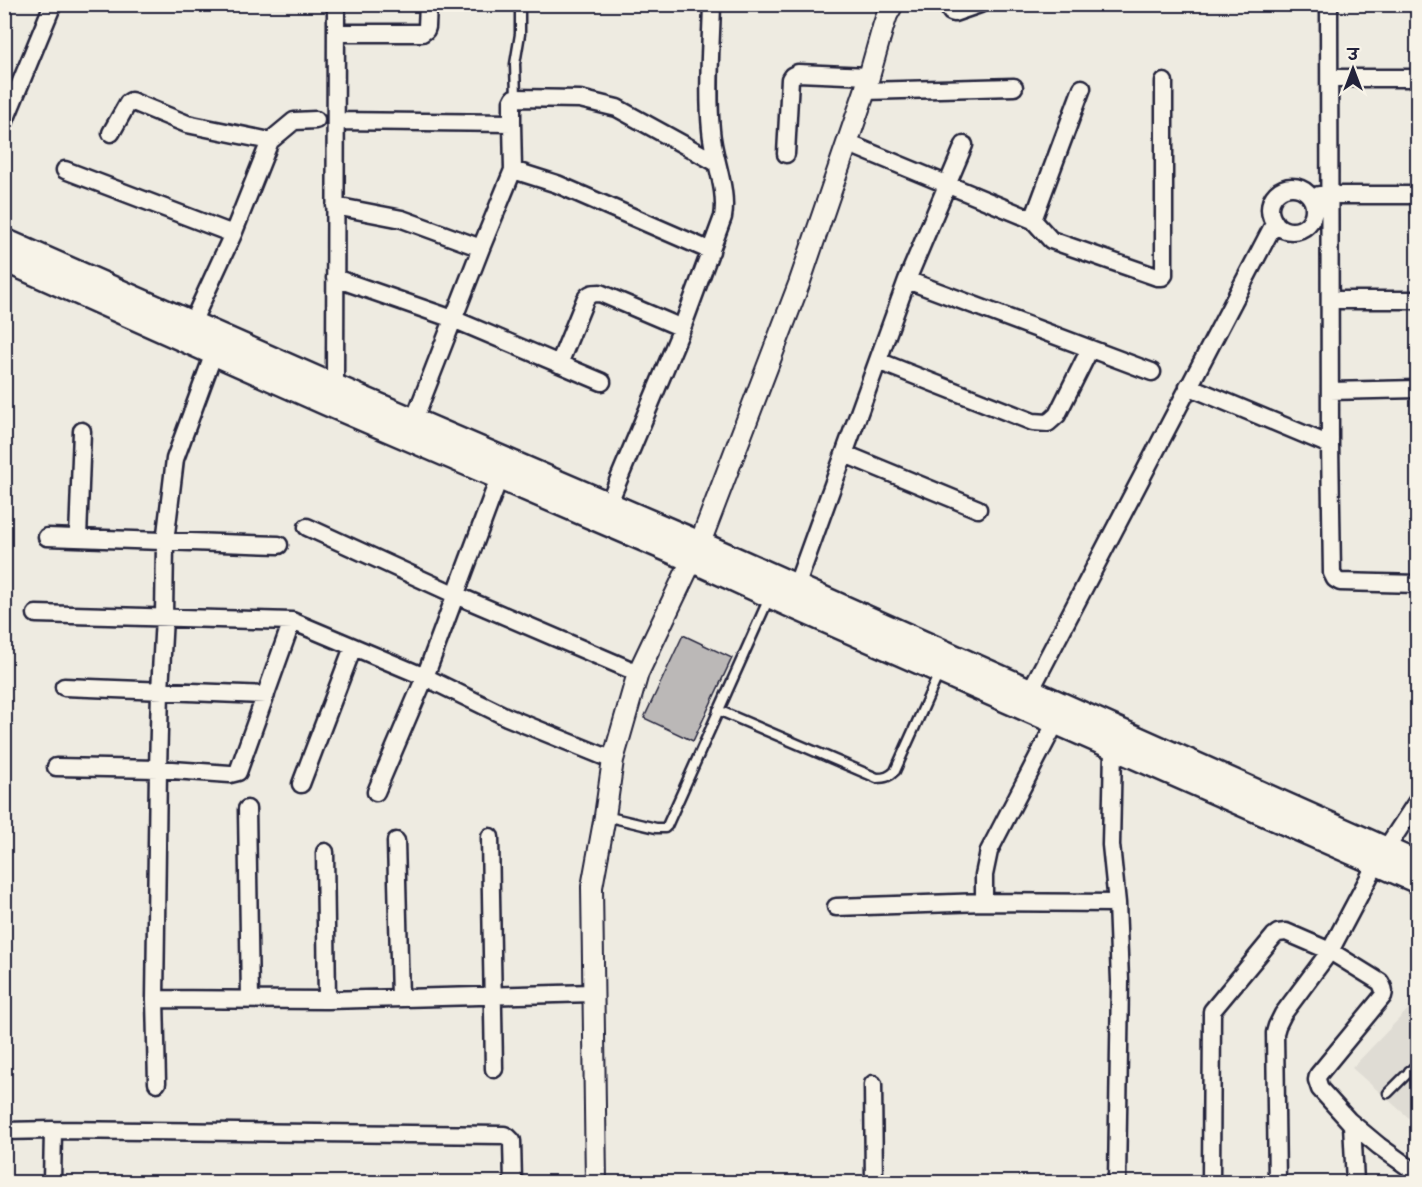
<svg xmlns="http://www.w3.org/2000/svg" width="1422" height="1187" viewBox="0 0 1422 1187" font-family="Itim,'Playpen Sans Deva',sans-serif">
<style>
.built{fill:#dfdcd4}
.building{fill:#bbb8b7;stroke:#22223b;stroke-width:1.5}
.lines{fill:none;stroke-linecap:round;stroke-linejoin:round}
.service-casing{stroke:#22223b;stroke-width:13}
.minor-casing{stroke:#22223b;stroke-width:21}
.tertiary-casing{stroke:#22223b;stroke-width:24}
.secondary-casing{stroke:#22223b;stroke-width:27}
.service{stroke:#f7f3e8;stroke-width:8}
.minor{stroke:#f7f3e8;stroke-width:16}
.tertiary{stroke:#f7f3e8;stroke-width:20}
.secondary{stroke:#f7f3e8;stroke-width:22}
</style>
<rect width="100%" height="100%" fill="#eeebe1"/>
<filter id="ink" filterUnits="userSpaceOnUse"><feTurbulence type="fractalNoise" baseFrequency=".0167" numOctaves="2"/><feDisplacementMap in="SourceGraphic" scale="12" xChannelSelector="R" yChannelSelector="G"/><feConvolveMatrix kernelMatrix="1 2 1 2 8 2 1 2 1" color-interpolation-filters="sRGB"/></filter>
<g filter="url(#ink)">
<path class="built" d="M1417,1000V1125L1352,1068Z"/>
<path class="building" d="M683,635L732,658L693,741L644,718Z"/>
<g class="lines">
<defs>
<path id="service" d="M516,97L515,64L520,34V4
M718,710L877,778C885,778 889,777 895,771L940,671
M605,816L656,828H665L667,826L770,596
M1409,1071L1418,1080
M1388,1093L1418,1063"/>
<path id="minor" d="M947,4L951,12L954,13L980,4
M1329,4L1330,445L1332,573L1335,579L1340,582L1418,584
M336,33H422L426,30L427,27L428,4
M1330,78H1418
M865,91L1014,87
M336,121L512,123
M4,123L53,4
M111,133L128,103L131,101L187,124L270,141
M847,143L1033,220L1051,240L1157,277H1162L1164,275V82
M786,154L790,79L792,76L798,73L869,76
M65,170L233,234
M513,170L557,184L711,251
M1270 209a22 22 0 1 1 44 0a22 22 0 1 1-44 0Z
M1319,195H1418
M335,206L402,219L481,248
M1033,220L1082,88
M335,278L453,319L602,382
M907,280L1152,372
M1330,300H1418
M192,323L233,234L270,141L294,121L316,120
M214,353L175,459L165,542L164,617L160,691L158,769L155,999L327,1000L593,993
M878,361L1033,422L1048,423L1057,415L1090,349
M559,364L585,300C589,293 593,293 600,293L682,328
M335,386L336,4
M1188,386L1330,445
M1330,391L1418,389
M414,420L481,248L513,170L512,123V102L514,98L580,99L617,108L717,163
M845,454L978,509
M608,505L682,328L723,217C728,188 713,159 711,130C707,89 711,46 712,4
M307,527L456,595L638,673
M47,537L279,545
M78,538L82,431
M796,587L907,280L964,145
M36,614L292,621L425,677L507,717L613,760
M64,687L266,695
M1026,699L1275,222
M1113,748L1111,845L1117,903L1120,981L1117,1182
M56,767L158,769L230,774L238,772L292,621
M301,784L353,647
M376,792L425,677L499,478
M247,809L250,999
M490,837L494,1069
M396,841L400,998
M325,852L327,1000
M984,902V875L989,851L1056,722
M836,907L984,902L1117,903
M155,999L157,1083
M873,1084L874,1182
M1352,1124L1355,1182
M4,1131L53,1130L504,1135L508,1137L512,1141L513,1182
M52,1182L53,1130
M1211,1182L1212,1011L1274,936L1278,933L1286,932L1330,951L1380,982C1383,987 1385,990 1383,996L1318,1075L1317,1080L1320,1089L1349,1121L1379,1146L1418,1174
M1277,1182L1275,1033L1277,1026L1283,1014L1330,951L1376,864L1418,800"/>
<path id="tertiary" d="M596,1182L592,887L605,816L613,760L638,673L700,543L799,284L865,91L883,27L887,15L893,4"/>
<path id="secondary" d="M4,240L335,386L700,543L1418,863
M4,260L327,404L691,560L789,605L1418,882"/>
</defs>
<use href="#service" class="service-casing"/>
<use href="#minor" class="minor-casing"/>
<use href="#tertiary" class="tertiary-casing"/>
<use href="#secondary" class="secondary-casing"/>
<use href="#service" class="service"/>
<use href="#minor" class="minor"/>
<use href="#tertiary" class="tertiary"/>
<use href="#secondary" class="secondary"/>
</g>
</g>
<rect width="1422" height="1187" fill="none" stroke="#f7f3e8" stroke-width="24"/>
<rect x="12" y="12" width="1398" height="1163" fill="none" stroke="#22223b" stroke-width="2" filter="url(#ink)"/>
<g transform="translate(1353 69)" stroke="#f7f3e8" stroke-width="4.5" paint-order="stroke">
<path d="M0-4.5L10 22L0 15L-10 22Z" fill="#22223b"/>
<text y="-9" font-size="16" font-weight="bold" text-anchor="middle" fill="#22223b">उ</text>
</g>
</svg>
